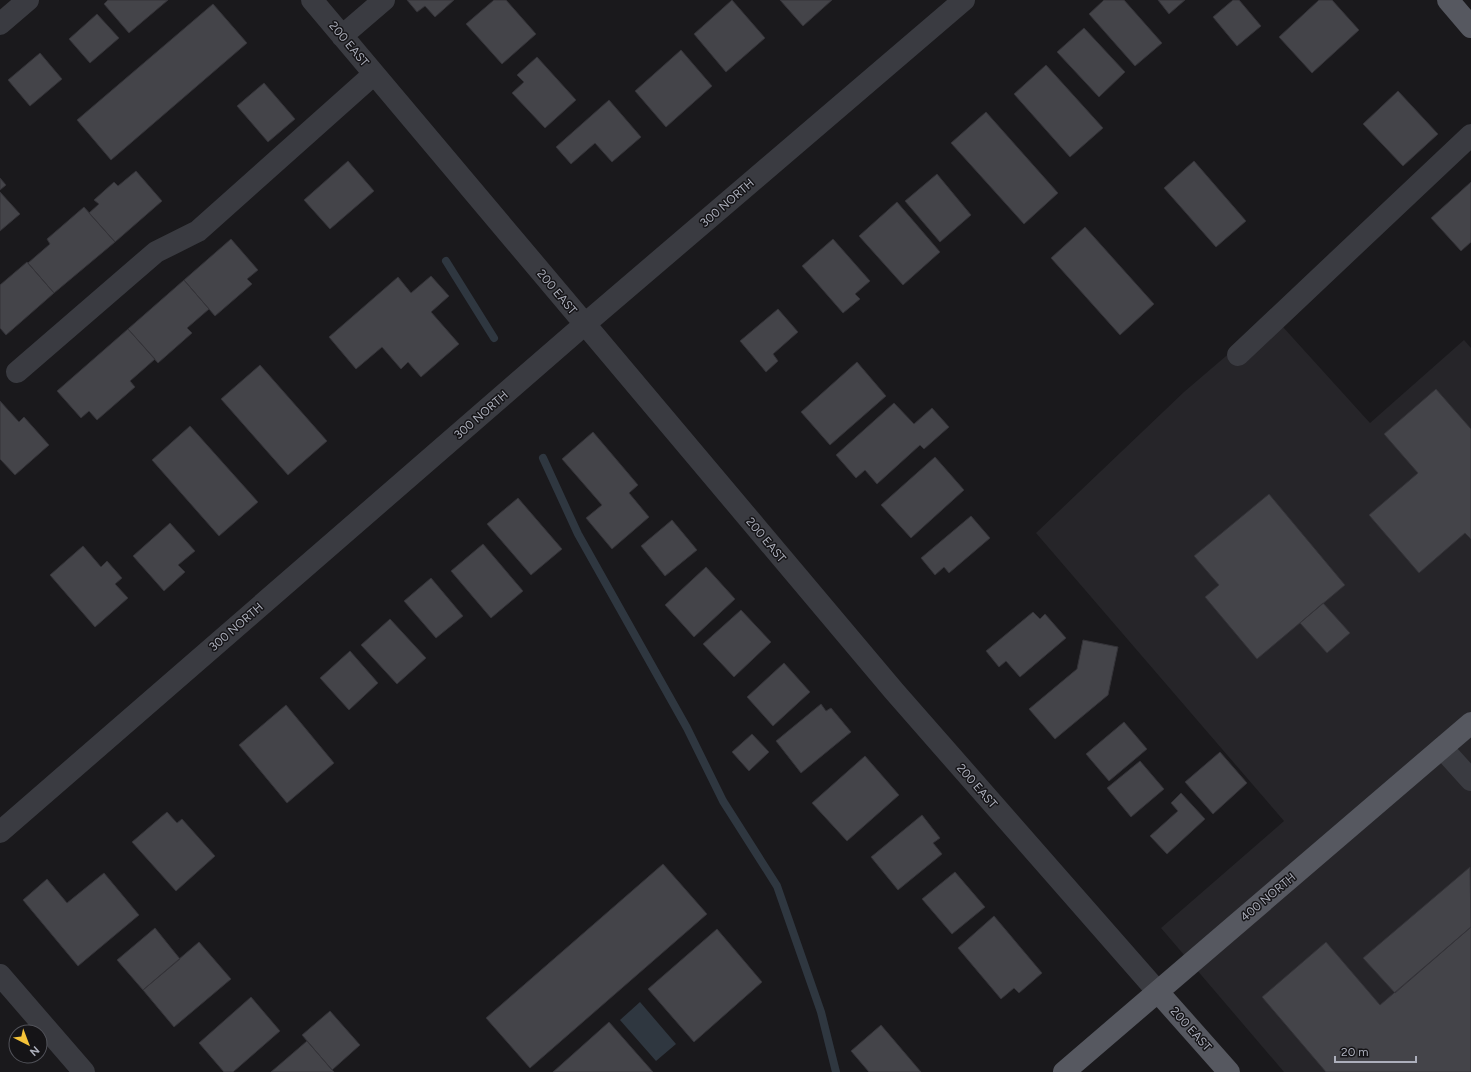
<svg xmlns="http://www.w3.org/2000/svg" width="1471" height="1072" viewBox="0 0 1471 1072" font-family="Figtree,sans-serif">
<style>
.built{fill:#262529}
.water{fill:#2f3740}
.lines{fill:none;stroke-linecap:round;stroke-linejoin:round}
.stream{stroke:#2f3740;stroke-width:8}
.building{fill:#444449;stroke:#343338}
.minor{stroke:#3a3b41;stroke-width:22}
.major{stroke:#565860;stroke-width:22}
.labels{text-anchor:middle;stroke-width:3;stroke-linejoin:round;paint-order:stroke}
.street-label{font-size:12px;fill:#acafbb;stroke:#151417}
</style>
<rect width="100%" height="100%" fill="#1a191c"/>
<path class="built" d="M1273,316L1370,423L1464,340L1471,348V1072H1284L1161,928L1284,821L1036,533L1184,392Z"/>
<path class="water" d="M640,1002L676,1044L656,1061L620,1020Z"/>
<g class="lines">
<path class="stream" d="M446,261L494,338
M543,458L578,534L687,728L723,801L777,886L821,1012L836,1072"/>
</g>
<path class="building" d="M108,0H168L129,33L104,4Z
M407,0H454L435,17L425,6L417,12Z
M494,0H506L536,34L502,64L466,24Z
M732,0L765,38L726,72L694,34Z
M780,0H832L803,26Z
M1104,0H1124L1162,43L1135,66L1089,14Z
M1158,0H1185L1169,14Z
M1233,0H1239L1261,26L1237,46L1213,17Z
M1319,0H1332L1359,30L1312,73L1279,37Z
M213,4L247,43L111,160L77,120Z
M97,14L119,38L90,63L69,39Z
M1084,28L1125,72L1099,97L1057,52Z
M681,50L712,86L666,127L635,91Z
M40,53L62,79L30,106L8,80Z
M537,57L576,100L545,128L512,93L524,82L517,75Z
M1046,65L1103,128L1070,157L1014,94Z
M264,83L295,119L268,142L237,106Z
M1398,91L1438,134L1403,166L1363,124Z
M609,100L641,137L612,162L595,143L571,164L556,147Z
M986,112L1058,193L1024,224L951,143Z
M348,161L374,191L330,229L304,200Z
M1194,161L1246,221L1216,247L1164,188Z
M136,171L162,201L115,242L89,213L99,204L94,200L114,182L118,186Z
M937,174L971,215L940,242L905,201Z
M0,178L6,185L0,190Z
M1471,182V242L1461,251L1431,218Z
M0,192L20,214L0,231Z
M897,202L940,252L903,285L859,236Z
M84,207L115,242L54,293L28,263L50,244L47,239Z
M1085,227L1154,304L1120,335L1051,258Z
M231,239L258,270L247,279L252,284L215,316L184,280Z
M833,239L870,281L855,294L860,299L843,313L802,266Z
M27,262L54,293L6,335L0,328V285Z
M431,276L449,296L431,312L459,344L421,377L408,362L401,369L382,347L356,369L329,337L398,277L411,293Z
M184,280L209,309L187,328L192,333L158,363L128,329Z
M778,309L798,332L773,354L778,361L766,372L740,341Z
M128,329L155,359L130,381L135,387L97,420L89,411L81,418L57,391Z
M857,362L886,396L830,445L801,412Z
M260,365L327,441L288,475L221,399Z
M1436,389L1471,429V539L1465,533L1419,573L1369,515L1418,473L1384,434Z
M0,401L19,422L24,417L49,445L15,475L0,459Z
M894,403L914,424L932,408L949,427L924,449L920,445L877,484L865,470L856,478L836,455Z
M190,426L258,502L219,536L152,460Z
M593,432L638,485L629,493L649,517L612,549L586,518L602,505L562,459Z
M935,457L964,490L911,538L881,505Z
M1269,494L1345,585L1257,659L1205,597L1219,585L1194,556Z
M518,498L562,549L531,575L487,524Z
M971,516L990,538L949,573L944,567L935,575L921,558Z
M672,520L697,550L665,576L641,546Z
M170,523L195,551L178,565L185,572L164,591L133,556Z
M483,544L523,591L491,618L451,571Z
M83,546L101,567L107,561L122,578L115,584L128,598L95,627L50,575Z
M706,567L735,599L694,637L665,605Z
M431,578L463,616L436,638L404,601Z
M1323,603L1350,633L1327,653L1300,623Z
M741,610L771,642L734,677L703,644Z
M1033,612L1040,619L1045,614L1066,638L1020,677L1006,661L999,667L986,651Z
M390,619L426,658L397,684L361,645Z
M1083,640L1118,647L1108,695L1055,739L1029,709L1077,669Z
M350,651L378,683L349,710L320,678Z
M784,663L810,692L773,726L747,697Z
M821,704L826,711L831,708L851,732L801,773L776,741Z
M286,705L334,763L287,803L239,745Z
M1124,722L1147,749L1109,781L1086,754Z
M752,734L769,752L749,771L732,752Z
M1220,752L1247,783L1213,814L1185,782Z
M865,756L899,795L847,841L812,803Z
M1140,761L1164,789L1131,817L1107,788Z
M1181,793L1205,819L1167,854L1150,836L1178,811L1171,803Z
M167,812L177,823L182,819L215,856L176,891L132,842Z
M922,815L940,838L933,843L942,854L898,890L871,857Z
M663,864L707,914L530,1068L486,1018Z
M1470,867L1471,927L1395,993L1363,958Z
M955,872L985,907L952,934L922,899Z
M104,873L139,915L78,966L23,900L47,879L67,903Z
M994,916L1042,973L1019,993L1014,988L1001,999L958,948Z
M1471,927V1072H1326L1262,997L1326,942L1380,1005Z
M155,928L180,959L143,990L117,960Z
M717,929L762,982L694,1042L648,989Z
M199,942L231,979L174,1027L143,990Z
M251,997L280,1031L233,1072H224L199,1043Z
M330,1011L360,1045L332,1070L302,1035Z
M609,1022L653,1072H553Z
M881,1025L921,1072H869L851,1051Z
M307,1041L334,1072H271Z"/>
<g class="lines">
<path class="minor" d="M312,0L894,691L1158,992
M0,24L28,0
M342,36L384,0
M1238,355L1471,135
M17,372L156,252L198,231L374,74
M1442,748L1471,780
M0,832L585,324L964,0
M0,975L84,1072"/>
<path class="major" d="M1448,0L1471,27
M1158,992L1229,1072
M1064,1072L1471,723"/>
</g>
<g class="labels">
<g class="street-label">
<text transform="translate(349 44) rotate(50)" y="4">200 EAST</text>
<text transform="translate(727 203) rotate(-41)" y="4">300 NORTH</text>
<text transform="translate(557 292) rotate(50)" y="4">200 EAST</text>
<text transform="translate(481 415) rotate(-41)" y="4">300 NORTH</text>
<text transform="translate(766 540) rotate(50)" y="4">200 EAST</text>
<text transform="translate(236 627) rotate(-41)" y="4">300 NORTH</text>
<text transform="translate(977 786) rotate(49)" y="4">200 EAST</text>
<text transform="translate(1268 897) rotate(-40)" y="4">400 NORTH</text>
<text transform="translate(1191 1029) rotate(48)" y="4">200 EAST</text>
</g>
</g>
<g transform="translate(28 1044) rotate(138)"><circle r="19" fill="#151417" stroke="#515259"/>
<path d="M0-3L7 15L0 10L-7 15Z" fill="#f5c339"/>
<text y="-6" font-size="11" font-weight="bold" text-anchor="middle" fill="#acafbb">N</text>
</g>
<path d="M1335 1056v6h81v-6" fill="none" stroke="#acafbb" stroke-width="2"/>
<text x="1341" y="1056" font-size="12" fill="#acafbb" stroke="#151417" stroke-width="3" paint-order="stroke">20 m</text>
</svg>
